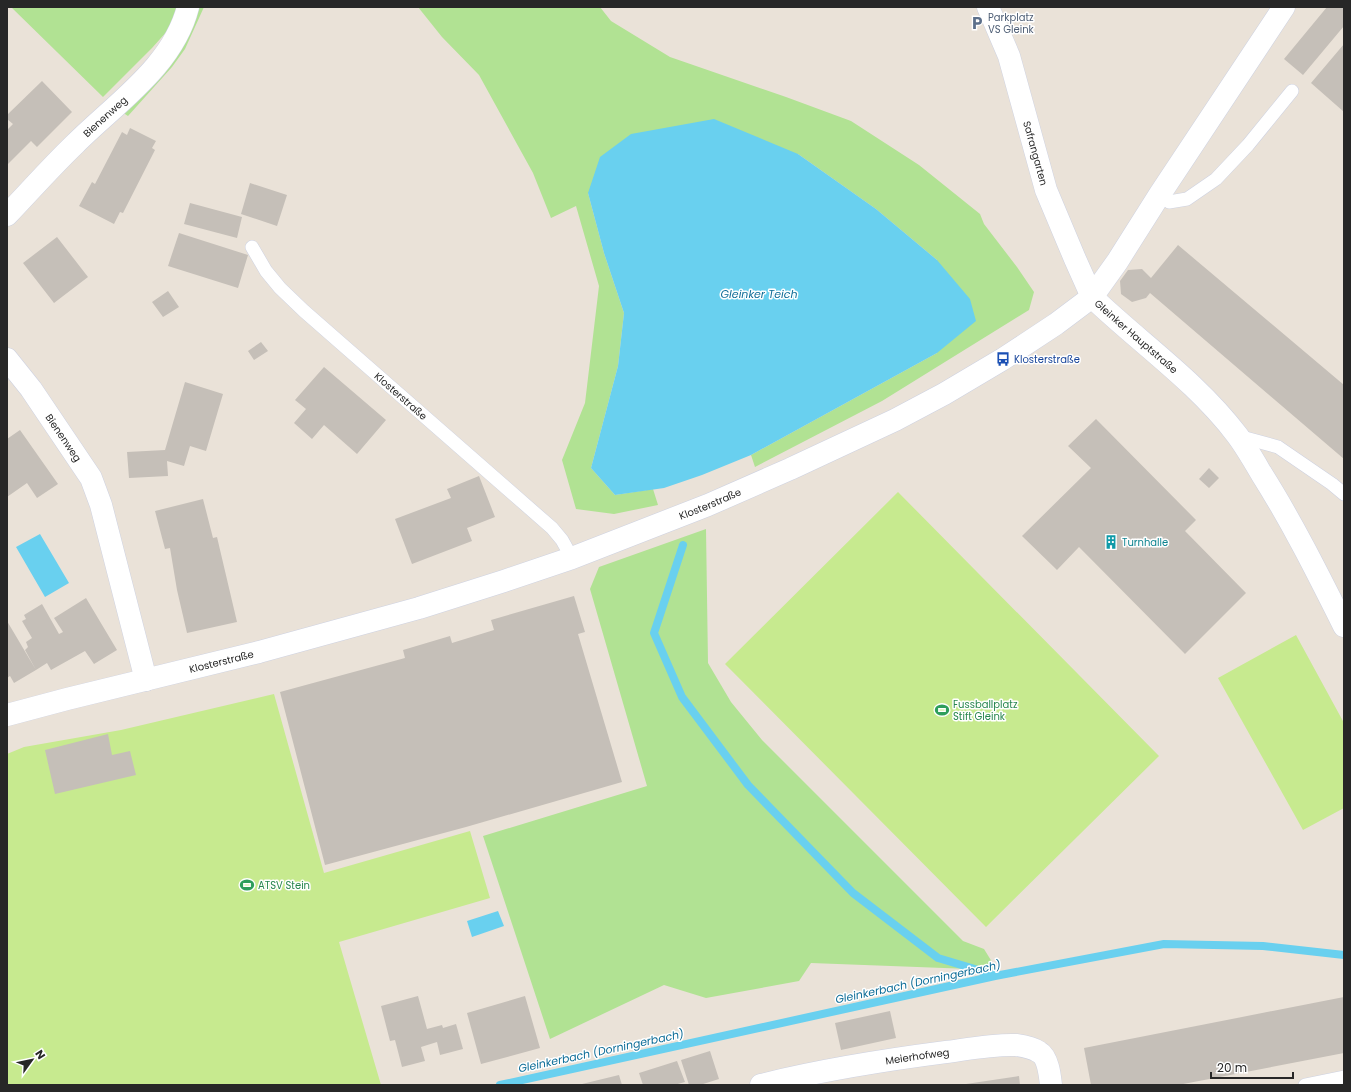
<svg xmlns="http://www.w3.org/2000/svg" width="1351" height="1092" viewBox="0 0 1351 1092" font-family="Poppins,sans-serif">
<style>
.green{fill:#b1e293}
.pitch{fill:#c7ea8f}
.water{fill:#69d0ef}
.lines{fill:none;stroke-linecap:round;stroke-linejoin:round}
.stream{stroke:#69d0ef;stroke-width:8}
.building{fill:#c5bfb8}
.service-casing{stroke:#ced2e1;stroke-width:14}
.minor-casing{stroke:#ced2e1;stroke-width:23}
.tertiary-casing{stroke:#ced2e1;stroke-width:23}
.service{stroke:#fff;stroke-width:13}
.minor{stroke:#fff;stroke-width:22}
.tertiary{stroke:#fff;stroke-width:22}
.labels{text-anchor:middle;stroke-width:3;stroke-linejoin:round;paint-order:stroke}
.service-label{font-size:10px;fill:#4e5e75;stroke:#fff;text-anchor:start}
.street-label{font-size:10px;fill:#272727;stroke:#fff}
.transit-label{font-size:10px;fill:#164399;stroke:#fff;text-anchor:start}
.culture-label{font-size:10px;fill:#0d838f;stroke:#fff;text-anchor:start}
.leisure-label{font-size:10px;fill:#27864d;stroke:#fff;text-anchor:start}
.water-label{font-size:11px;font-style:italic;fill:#0c6c97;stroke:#fff}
</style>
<rect width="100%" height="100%" fill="#eae2d8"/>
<path class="green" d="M11,7H180L169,29L152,48L103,97Z
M198,7H204L185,49L172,67L128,116L122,112Z
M418,7H600L611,21L670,57L786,97L851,121L919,165L980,214L984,224L1017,267L1034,292L1029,310L882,401L755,467L751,455L937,353V260L876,209L798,154L588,193L604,253L624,313L618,366L591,468L615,495L653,489L658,505L614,514L576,509L562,460L585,403L599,286L576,206L551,218L533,173L479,75L442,37Z
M706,529L708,663L731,702L762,740L963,941L984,949L997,970L811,963L799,981L706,998L664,985L550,1039L483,836L647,786L590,589L599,567Z"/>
<path class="pitch" d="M898,492L1159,756L986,927L725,664Z
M1296,635L1344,723V808L1303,830L1218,678Z
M274,694L324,873L470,831L490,898L339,942L381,1085H7V754L24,747L121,730Z"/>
<path class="water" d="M714,119L798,154L876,209L937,260L970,299L976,321L937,353L751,455L702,475L664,488L615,495L591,468L618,366L624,313L604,253L588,193L600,157L631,134Z
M40,534L69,583L45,597L16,547Z
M498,911L504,926L472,937L467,921Z"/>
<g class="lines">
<path class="stream" d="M683,545L654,633L682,697L748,785L853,893L938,958L995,975
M500,1085L995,976L1164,944L1263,946L1344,955"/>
</g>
<path class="building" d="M1327,7H1344V26L1303,75L1284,59Z
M1344,44V112L1311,83Z
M42,81L72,112L37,147L31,141L7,165V130L13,124L7,119V115Z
M130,128L156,141L152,148L155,150L123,213L120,212L114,224L79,206L92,182L95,184L122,132L127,135Z
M250,183L287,195L277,226L241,214Z
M190,203L242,217L237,238L184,224Z
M179,233L248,255L238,288L168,266Z
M57,237L88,277L54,303L23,263Z
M1178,245L1344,385V459L1150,293L1146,298L1132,302L1121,294L1120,281L1128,270L1142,269L1151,278Z
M168,291L179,307L163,317L152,302Z
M261,342L268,351L254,360L248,351Z
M324,367L386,420L357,454L324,425L312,439L294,423L306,409L295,400Z
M185,382L223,394L206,451L190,446L184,466L167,461L168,476L129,478L127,452L165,450Z
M1096,419L1196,520L1185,531L1246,593L1185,654L1079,547L1057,570L1022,536L1091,468L1068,446Z
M20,430L58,484L37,498L27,483L7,497V439Z
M1209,468L1219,478L1209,488L1199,479Z
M479,476L495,517L467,528L472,541L412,564L395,519L451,498L447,489Z
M203,499L213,538L217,537L237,622L187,633L177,590L170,548L165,549L155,511Z
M574,596L585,632L578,634L622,782L466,827L325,865L280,692L405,658L403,650L450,636L452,643L494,630L491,620Z
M86,598L117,650L94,664L85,651L51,670L47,663L36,670L25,650L28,647L26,642L32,638L22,621L26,619L24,615L42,604L59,634L63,632L54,618Z
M7,621L36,670L14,683L10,676L7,678Z
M108,734L112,755L130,751L136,775L55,794L45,750Z
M418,996L427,1029L442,1025L443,1028L456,1024L463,1049L440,1055L437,1042L421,1047L425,1061L402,1067L395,1040L390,1041L381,1006Z
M525,996L540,1048L481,1064L467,1013Z
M1344,997V1053L1178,1085H1091L1084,1048Z
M890,1011L896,1038L841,1050L835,1023Z
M710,1051L719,1079L700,1085H689L681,1060Z
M677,1061L685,1082L674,1085H643L639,1073Z
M619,1075L622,1085H582V1084Z
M1019,1076L1020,1085H966V1084Z"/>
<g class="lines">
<defs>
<g id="service">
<path d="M1160,194L1169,202L1187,199L1216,179L1248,145L1292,91"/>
<path id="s1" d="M252,247L266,271L280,288L304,311L552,528L562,540L572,558"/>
<path d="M1238,436L1278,447L1332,484L1344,494"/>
<path d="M1305,1085L1344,1077"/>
</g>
<g id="minor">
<path id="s2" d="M988,7L1009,56L1046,190L1075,259L1092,297L1117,262L1160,194L1284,7"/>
<path id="s3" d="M7,215C30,191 51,167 75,144C116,103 173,66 188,7"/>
<path id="s4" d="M7,359L31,389L91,478L101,505L146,680"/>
<path id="s5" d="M761,1085C821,1070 884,1060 946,1052C968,1049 995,1044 1016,1045C1023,1046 1033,1048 1039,1052C1048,1057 1050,1076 1051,1085"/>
</g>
<g id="tertiary">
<path id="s6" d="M7,715L67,699L259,652L419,608L504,581L572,558L708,505L790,469L895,420L944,394L1003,359L1056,324L1092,297C1140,343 1197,382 1237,435C1246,447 1254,461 1261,473C1292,522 1318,574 1344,626"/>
</g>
</defs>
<use href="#service" class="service-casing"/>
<use href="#minor" class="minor-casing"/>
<use href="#tertiary" class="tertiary-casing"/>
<use href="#service" class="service"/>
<use href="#minor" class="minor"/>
<use href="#tertiary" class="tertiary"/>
</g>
<defs>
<symbol id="parking-bare" viewBox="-9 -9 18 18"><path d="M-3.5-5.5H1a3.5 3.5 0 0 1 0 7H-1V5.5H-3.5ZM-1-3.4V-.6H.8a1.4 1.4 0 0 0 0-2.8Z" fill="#5c6f8a" stroke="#fff" stroke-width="2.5" paint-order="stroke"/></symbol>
<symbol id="bus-bare" viewBox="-9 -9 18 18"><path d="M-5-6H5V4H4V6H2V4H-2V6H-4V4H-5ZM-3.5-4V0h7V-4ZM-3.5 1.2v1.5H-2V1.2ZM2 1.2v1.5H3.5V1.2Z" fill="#1a4fb4" stroke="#fff" stroke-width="2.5" paint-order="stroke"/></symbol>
<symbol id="building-bare" viewBox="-9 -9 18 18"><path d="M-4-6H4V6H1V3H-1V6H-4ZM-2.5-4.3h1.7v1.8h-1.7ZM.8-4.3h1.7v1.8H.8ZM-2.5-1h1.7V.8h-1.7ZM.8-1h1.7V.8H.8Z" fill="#0f9aa8" stroke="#fff" stroke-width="2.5" paint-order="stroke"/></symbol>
<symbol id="stadium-bare" viewBox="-9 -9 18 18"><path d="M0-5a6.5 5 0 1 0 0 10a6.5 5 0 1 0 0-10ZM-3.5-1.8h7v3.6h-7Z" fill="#2e9e5b" stroke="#fff" stroke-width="2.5" paint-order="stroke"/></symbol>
</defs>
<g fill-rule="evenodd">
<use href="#parking-bare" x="967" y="13" width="20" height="20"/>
<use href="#bus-bare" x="993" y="349" width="20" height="20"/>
<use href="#building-bare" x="1101" y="532" width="20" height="20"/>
<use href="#stadium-bare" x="932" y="700" width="20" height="20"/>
<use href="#stadium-bare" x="237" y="875" width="20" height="20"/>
</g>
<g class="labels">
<g class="service-label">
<text x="988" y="21">Parkplatz<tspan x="988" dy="12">VS Gleink</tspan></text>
</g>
<g class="street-label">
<text dy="4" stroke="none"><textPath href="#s3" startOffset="139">Bienenweg</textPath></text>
<text dy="4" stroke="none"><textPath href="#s2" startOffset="154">Safrangarten</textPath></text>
<text dy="4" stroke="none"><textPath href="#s6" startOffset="1230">Gleinker Hauptstraße</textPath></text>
<text dy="4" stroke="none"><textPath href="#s1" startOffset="212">Klosterstraße</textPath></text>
<text dy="4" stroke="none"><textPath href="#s4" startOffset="97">Bienenweg</textPath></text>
<text dy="4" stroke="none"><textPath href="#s6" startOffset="735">Klosterstraße</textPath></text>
<text dy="4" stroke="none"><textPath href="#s6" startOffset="221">Klosterstraße</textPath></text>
<text dy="4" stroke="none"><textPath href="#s5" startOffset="159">Meierhofweg</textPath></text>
</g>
<g class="transit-label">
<text x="1014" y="363">Klosterstraße</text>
</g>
<g class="culture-label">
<text x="1122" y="546">Turnhalle</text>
</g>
<g class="leisure-label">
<text x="953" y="708">Fussballplatz<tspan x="953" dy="12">Stift Gleink</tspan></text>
<text x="258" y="889">ATSV Stein</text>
</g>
<g class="water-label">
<text x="759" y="298">Gleinker Teich</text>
<text transform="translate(918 982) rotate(-12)" y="4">Gleinkerbach (Dorningerbach)</text>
<text transform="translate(601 1051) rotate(-12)" y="4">Gleinkerbach (Dorningerbach)</text>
</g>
</g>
<rect width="1351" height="1092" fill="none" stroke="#272727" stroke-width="16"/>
<g transform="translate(32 1060) rotate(57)" stroke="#ffffff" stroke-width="3" paint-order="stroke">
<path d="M0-3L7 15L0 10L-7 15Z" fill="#272727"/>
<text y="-6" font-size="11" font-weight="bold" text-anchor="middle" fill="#272727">N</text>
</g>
<path d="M1211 1072v6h82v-6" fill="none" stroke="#272727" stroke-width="2"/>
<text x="1217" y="1072" font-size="12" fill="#272727" stroke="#ffffff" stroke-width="3" paint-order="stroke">20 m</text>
</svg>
